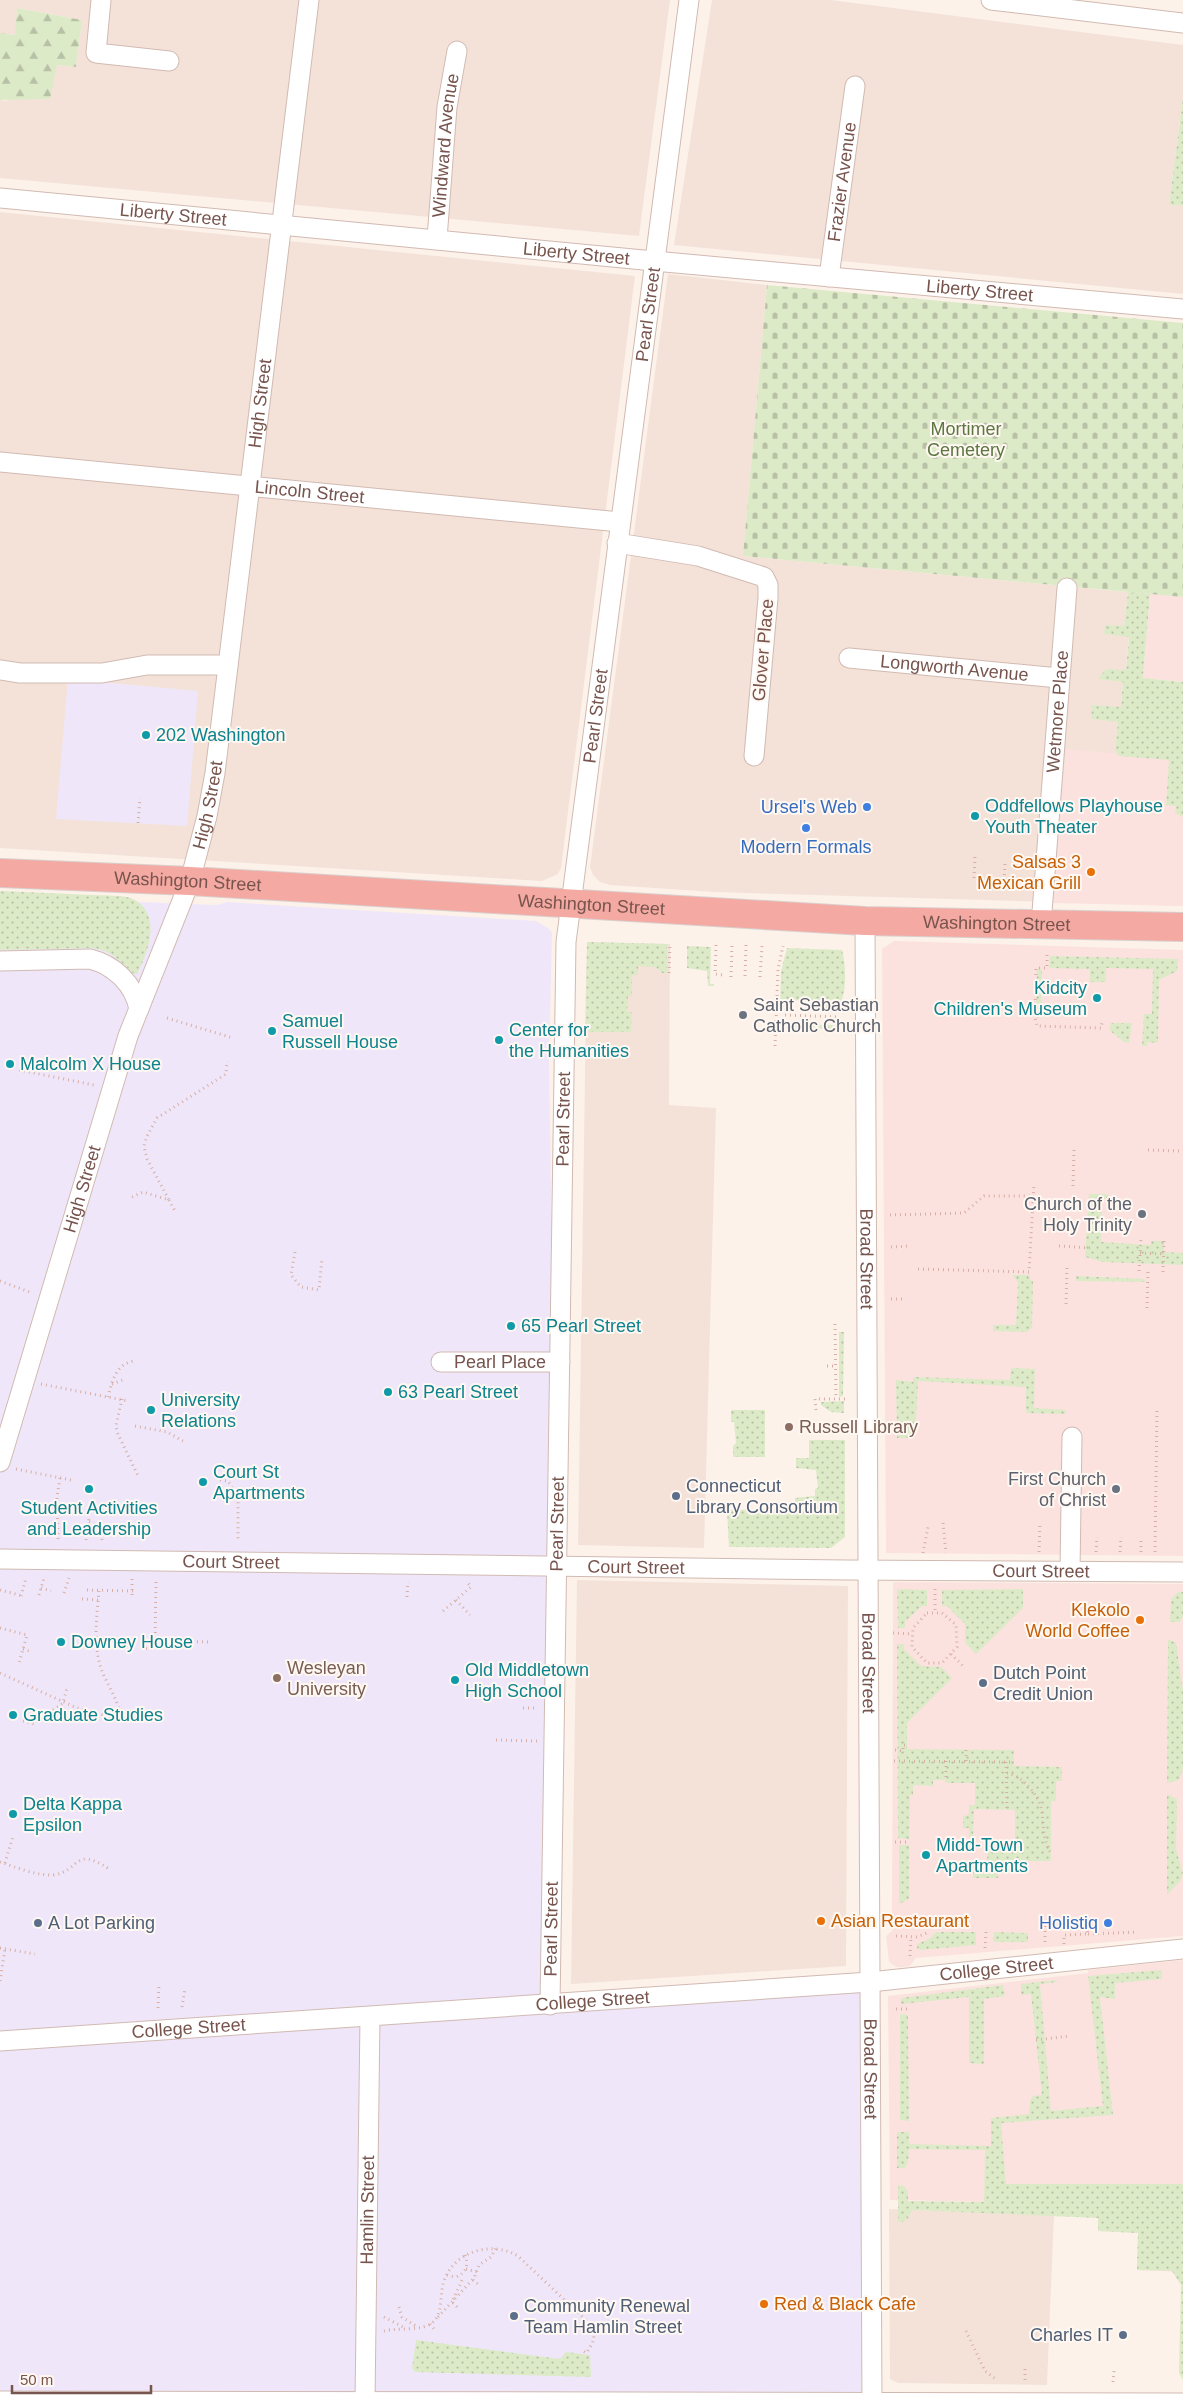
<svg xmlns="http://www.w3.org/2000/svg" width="1183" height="2405" viewBox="0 0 1183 2405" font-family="Arial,sans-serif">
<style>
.residential{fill:#f4e2d9}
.commercial{fill:#fce2df}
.education{fill:#efe7f9}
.grass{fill:url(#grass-dots)}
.forest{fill:url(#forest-firs)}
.cemetery{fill:url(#cemetery-stones)}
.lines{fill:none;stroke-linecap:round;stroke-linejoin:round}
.minor-casing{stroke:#d1bab2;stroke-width:21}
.highway-casing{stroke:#d9cfcd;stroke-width:30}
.path{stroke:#d7afa5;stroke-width:3;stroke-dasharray:1 4;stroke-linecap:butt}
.minor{stroke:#fff;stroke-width:19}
.highway{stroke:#f4a9a3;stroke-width:28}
.culture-dot{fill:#0f9aa8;stroke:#fff7f1;stroke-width:2}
.shop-dot{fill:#3f7fe0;stroke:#fff7f1;stroke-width:2}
.food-dot{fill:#e8710a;stroke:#fff7f1;stroke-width:2}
.worship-dot{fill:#6b7280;stroke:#fff7f1;stroke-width:2}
.education-dot{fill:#8d6e63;stroke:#fff7f1;stroke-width:2}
.service-dot{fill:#5c6f8a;stroke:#fff7f1;stroke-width:2}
.labels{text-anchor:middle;stroke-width:4;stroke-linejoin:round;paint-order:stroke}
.street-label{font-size:18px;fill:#77544d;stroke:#fff7f1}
.park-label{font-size:18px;fill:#5c7742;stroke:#fff7f1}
.culture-label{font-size:18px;fill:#0d838f;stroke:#fff7f1;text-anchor:start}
.shop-label{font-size:18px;fill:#366cbe;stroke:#fff7f1;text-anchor:end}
.food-label{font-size:18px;fill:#c56008;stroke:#fff7f1;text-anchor:end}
.worship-label{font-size:18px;fill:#5b616d;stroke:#fff7f1;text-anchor:end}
.education-label{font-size:18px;fill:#785e54;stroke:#fff7f1;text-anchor:start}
.service-label{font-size:18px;fill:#4e5e75;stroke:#fff7f1;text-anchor:start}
</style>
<defs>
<pattern id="grass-dots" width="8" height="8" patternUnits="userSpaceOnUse" patternTransform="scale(1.25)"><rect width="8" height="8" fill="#ddeac8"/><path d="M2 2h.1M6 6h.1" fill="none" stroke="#b8c0a5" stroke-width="1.8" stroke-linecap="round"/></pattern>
<pattern id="forest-firs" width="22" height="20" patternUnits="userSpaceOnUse" patternTransform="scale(1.25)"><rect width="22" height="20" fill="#ddeac8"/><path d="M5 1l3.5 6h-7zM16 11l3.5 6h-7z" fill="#b8c0a5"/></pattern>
<pattern id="cemetery-stones" width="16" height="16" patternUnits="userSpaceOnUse" patternTransform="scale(1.25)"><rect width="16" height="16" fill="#ddeac8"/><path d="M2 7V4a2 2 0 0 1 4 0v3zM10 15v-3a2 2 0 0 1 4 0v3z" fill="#b8c0a5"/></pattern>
</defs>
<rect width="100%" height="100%" fill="#fcf2ea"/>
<path class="residential" d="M0,0H670L639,236L0,178V100L6,101L57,65L76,67L82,20L17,8L16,35L0,33Z
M712,0H831L1183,45V97L1169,205L1183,206V294L674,245Z
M0,212L635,276L561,868L558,874L542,881L0,848Z
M668,274L767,285L743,556L1128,592L1124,627L1105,634L1129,636L1126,670L1099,679L1123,681L1121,707L1092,719L1118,722L1115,750L1183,817V906L714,892L610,885L600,882L593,875L590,867Z
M587,942L670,944L669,1105L716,1108L704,1548L578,1545Z
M577,1580L848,1586L846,1966L571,1984Z
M889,2209L1054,2215L1047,2385L898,2383L890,2379Z"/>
<path class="commercial" d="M1150,594L1183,597V682L1143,678Z
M1183,735V906L1053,903L1066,749L1169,759Z
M894,941L1183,950V1556L886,1553L882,949Z
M893,1582L1183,1584V1936L916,1958L910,1966L903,1967H896L889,1962L886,1936L892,1931Z
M1183,1960V2272L1137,2270L1138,2233L1102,2231L1098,2197L984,2202L890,2200L888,1996L1088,1973V1970Z"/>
<path class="education" d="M68,679L198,691L187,826L56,819Z
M0,891L115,897L128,898L137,902L217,905L227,902L536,921L548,928L552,933L549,1062L557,1567L550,2005L870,1982L865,2405H0Z"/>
<path class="grass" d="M1183,97V206L1169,205Z
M1128,592L1150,594L1143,678L1183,682V817L1175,813L1176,806L1166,805L1169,760L1119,756L1115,750L1118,722L1091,719L1092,705L1121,707L1123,682L1098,679L1106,669L1126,670L1129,637L1104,634L1105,625L1124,626Z
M0,891C31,892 62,894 93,895C105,896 124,894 135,900C162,916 148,953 137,974H134L114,956L105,951L92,948L0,950Z
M587,942L667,944V973H662L656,967L638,966V975H632V996H628L627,1012H632L631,1032H585Z
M687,946L711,947L710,984H714V986H708L707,971L687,968Z
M787,948L842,950C846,966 847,989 840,1005L834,1007L833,1012L807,1011V1003L798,1000L790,1002V1011L780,1010L781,971Z
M1050,956L1178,959L1177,971L1159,980L1158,1043L1147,1042V1046H1142L1144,1014H1152L1153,969L1106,968V982H1090V969L1049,968Z
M1037,969H1042L1041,1018L1036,1017Z
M779,1023L806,1026V1024L833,1025L836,1030L779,1026Z
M1111,1023H1132L1129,1043L1124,1042L1109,1030Z
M1089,1194H1108V1198L1102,1199L1101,1242L1151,1245V1241H1164V1252L1183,1253V1265L1103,1262L1085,1257Z
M1012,1275H1030V1280L1033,1281L1032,1328L1027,1332L993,1331V1325H1016L1018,1282Z
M1076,1276L1144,1279L1146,1282L1076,1281Z
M839,1332H844L843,1396L839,1397Z
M1011,1368L1035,1369L1034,1408L1066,1410V1414L1026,1413V1387L918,1381L915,1438H897L896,1380L913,1382V1377L1010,1380Z
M844,1401V1413L831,1412L821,1405V1402Z
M731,1410H765V1457H733V1446L736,1443L734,1422H731Z
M809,1440H845V1537L831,1548L729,1547L727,1510L795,1509V1498L815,1496V1489L818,1488L816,1470L796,1468V1458H809Z
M897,1589L927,1590V1606H922L905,1622V1628H898Z
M1023,1589V1608L976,1654L965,1643V1624L947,1606H942V1590Z
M1178,1592H1183V1617L1180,1622H1170L1171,1599Z
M1168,1639L1176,1643L1183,1690V1769L1179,1780L1167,1783Z
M897,1644H904V1649L921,1666L941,1667L952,1678L907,1723V1749L1014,1750V1766L1062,1767V1781H1056V1801H1051V1861H1028L1027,1873H998V1878H973V1872H955V1863H987L988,1848H1015V1810L974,1809L973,1837H969V1828H963V1816L969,1815V1805H975V1783H945V1780H933V1786L913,1785V1795H910L909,1839L898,1838Z
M1167,1794L1177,1799L1176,1849L1183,1874L1181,1880L1167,1895Z
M899,1845H909V1899L899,1904Z
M936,1932H976V1945L920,1950L917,1948V1944L929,1939Z
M994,1932L1028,1933V1942H995L993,1940Z
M1161,1970L1162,1979L1115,1983V1999L1100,1997L1113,2115L1001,2123L1006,2184H1183V2380L1179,2373L1181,2285L1172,2271L1137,2270L1138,2233L1098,2231V2218L912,2210L908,2218L903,2222H898V2185L904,2186L908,2191V2201L984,2202L985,2150L909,2149L908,2163L905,2168H897V2132H909V2144L991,2146V2118L1029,2114L1030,2101L1033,2096L1042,2095L1031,1994L1021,1995V1984L1056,1980L1057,1982L1040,1984L1051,2111L1103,2106L1088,1976Z
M1003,1985L1005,1996L984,1999V2064L969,2063V1997L901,2004V1998Z
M900,2014L908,2015L909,2121L900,2120Z
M416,2340L560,2359L566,2352L590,2355L591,2377L415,2372L412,2368Z"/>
<path class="forest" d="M17,8L82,20L76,67L57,65L50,99L0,100V33L15,35Z"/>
<path class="cemetery" d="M767,285L1183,323V597L743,556Z"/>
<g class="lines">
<defs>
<g id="minor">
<path d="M101,0L96,53L169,61"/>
<path d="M991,0L1183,23"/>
<path id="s1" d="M0,198L654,261L1183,309"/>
<path id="s2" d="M437,239L447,107L457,51"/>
<path id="s3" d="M829,277L855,86"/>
<path id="s4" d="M0,462L620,522"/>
<path d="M617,543L698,556L764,577L768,585V598L754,756"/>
<path id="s5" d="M849,658L1059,678"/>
<path d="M0,670L20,673H102L147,665H228"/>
<path id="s6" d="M865,921L872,2405"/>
<path id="s7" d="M1041,925L1067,588"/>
<path d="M0,961L90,959C114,965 134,984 139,1009"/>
<path id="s8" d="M441,1362H560"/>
<path id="s9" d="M0,1462L128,1036L190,881L207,816L215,773L309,0"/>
<path id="s10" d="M0,1559L847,1570L1183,1572"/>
<path d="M1070,1571L1072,1437"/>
<path id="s11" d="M550,2005L566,942L689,0"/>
<path id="s12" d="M0,2041L870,1982L1183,1949"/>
<path d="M0,2401L1183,2403"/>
<path id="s13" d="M365,2401L370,2017"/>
</g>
<g id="highway">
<path id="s14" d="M0,873L190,881L865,921L1183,927"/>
</g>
</defs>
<use href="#minor" class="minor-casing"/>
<use href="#highway" class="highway-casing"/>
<path class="path" d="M138,823L140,798
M974,878L975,856
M1004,880L1005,864
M716,945L715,974L723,975
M1047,955V968H1036L1035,1017L1037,1026L1101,1028L1102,1023
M669,973L670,944
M745,976L746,945
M731,977L732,945
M760,977L762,946
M785,1015L839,1017
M167,1018L233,1038
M775,1046L778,969L783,946
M19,1070L94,1085
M1148,1150L1179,1151
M1073,1186L1074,1148
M132,1197L143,1192L169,1200L147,1159L144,1146L147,1136L157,1118L226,1074L227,1061
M169,1200L176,1213
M1033,1207L1061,1209
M890,1215L964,1213L984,1196H1034
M1059,1246L1092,1248
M891,1247L909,1246
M295,1252L291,1275L301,1287L319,1290L322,1258
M1140,1253L1164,1254
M918,1269L1029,1272L1034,1185
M1139,1271L1141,1239
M1163,1272L1164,1241
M0,1281L32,1293
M891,1299H904
M1066,1304L1067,1267
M1147,1308L1148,1272
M835,1324L836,1399
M827,1366H835
M41,1384L128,1401
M112,1384L125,1379
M108,1397C112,1381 116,1364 134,1361
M122,1399L116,1425L117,1432L139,1478
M816,1410L815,1399H847
M135,1426L167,1432L183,1441
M812,1431L847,1432
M16,1469L71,1480
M220,1480L228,1481L234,1491H238V1542
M238,1491H258
M89,1522L101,1527L102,1540
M943,1523L946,1553
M58,1539L57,1497L60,1478
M86,1540L89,1519
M1039,1552L1040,1522
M1096,1552L1097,1537
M1120,1552L1121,1537
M1141,1552V1537
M1155,1552L1157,1408
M923,1553L928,1527
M132,1579V1599
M41,1588L51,1591
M935,1589V1613
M0,1590L23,1596
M87,1590L133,1591
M99,1591C97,1614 93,1641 100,1665C105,1683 120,1700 120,1719
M64,1593L69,1578
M39,1595L44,1578
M21,1596L26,1578
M407,1597L408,1582
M82,1599L98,1600
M456,1600L470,1615
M443,1611L471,1587L468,1583
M927,1613H942L956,1625L957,1647L942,1663H927L912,1647L913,1628Z
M0,1628L27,1635L19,1663
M893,1633L912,1634
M167,1641L211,1642
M141,1648L155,1649L156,1579
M23,1649L32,1652
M951,1654L964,1667
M0,1673L77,1708L120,1719L145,1720
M523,1708H537
M23,1721L34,1724L63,1703L67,1688
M496,1740L537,1741
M895,1750L903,1751V1745H907
M894,1761L1013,1762
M946,1761V1781
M966,1761V1749
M1006,1762L1007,1810
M1007,1773C1021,1775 1038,1794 1041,1808C1045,1827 1041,1834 1051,1854
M895,1842H909
M0,1862C16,1867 36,1876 53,1875C80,1872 73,1845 109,1869
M5,1863L13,1836
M1045,1926V1945
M1088,1934L1138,1932
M896,1936L917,1937L929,1932
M1064,1944V1935L1088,1934L1087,1930
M0,1948L35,1954
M985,1948L986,1932
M910,1956L911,1936
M0,1981L5,1949
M182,2007L185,1989
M158,2008L159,1984
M896,2009H908
M1036,2040L1070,2036
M466,2269L477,2272
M447,2275L455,2277C466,2274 469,2265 465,2255
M473,2280L478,2284
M399,2307L402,2317L416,2326
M457,2307L452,2302L462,2280
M384,2317L403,2327
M438,2317L474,2278L479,2265L491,2257L496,2248
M430,2324L435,2330
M384,2331C398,2327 422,2332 433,2322C444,2312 439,2291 445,2278C457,2250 493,2241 518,2256L591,2325C597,2335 593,2344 586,2353L582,2350
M966,2331L985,2371L997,2380
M1025,2369V2381
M1113,2382L1114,2371"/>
<use href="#minor" class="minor"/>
<use href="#highway" class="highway"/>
</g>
<g class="culture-dot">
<circle cx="146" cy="735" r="5"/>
<circle cx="975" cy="816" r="5"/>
<circle cx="1097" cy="998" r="5"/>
<circle cx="272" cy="1031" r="5"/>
<circle cx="499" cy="1040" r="5"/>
<circle cx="10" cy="1064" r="5"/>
<circle cx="511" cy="1326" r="5"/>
<circle cx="388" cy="1392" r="5"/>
<circle cx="151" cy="1410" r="5"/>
<circle cx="203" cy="1482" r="5"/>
<circle cx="89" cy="1489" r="5"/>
<circle cx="61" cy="1642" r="5"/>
<circle cx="455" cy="1680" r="5"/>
<circle cx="13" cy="1715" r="5"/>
<circle cx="13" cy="1814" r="5"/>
<circle cx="926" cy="1855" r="5"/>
</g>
<g class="shop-dot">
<circle cx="867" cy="807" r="5"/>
<circle cx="806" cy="828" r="5"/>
<circle cx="1108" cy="1923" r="5"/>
</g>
<g class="food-dot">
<circle cx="1091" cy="872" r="5"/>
<circle cx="1140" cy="1620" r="5"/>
<circle cx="821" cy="1921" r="5"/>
<circle cx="764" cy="2304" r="5"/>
</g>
<g class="worship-dot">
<circle cx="743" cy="1015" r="5"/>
<circle cx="1142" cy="1214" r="5"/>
<circle cx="1116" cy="1489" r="5"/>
</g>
<g class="education-dot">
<circle cx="789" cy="1427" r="5"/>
<circle cx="277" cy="1678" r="5"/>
</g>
<g class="service-dot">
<circle cx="676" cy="1496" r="5"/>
<circle cx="983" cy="1683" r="5"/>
<circle cx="38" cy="1923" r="5"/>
<circle cx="514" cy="2316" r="5"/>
<circle cx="1123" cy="2335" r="5"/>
</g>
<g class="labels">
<g class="street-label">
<text dy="6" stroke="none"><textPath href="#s2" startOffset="94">Windward Avenue</textPath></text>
<text dy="6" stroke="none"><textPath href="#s3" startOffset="96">Frazier Avenue</textPath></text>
<text dy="6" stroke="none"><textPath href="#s1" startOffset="174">Liberty Street</textPath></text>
<text dy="6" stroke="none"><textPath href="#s1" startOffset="579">Liberty Street</textPath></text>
<text dy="6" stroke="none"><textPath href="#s1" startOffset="984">Liberty Street</textPath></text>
<text dy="6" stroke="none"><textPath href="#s11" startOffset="1696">Pearl Street</textPath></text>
<text dy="6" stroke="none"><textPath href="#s9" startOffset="1095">High Street</textPath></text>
<text dy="6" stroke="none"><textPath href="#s4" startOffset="311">Lincoln Street</textPath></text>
<text transform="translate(763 650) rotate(-85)" y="6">Glover Place</text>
<text dy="6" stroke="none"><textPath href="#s5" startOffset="106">Longworth Avenue</textPath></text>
<text dy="6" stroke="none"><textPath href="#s7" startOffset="214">Wetmore Place</textPath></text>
<text dy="6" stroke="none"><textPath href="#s11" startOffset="1291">Pearl Street</textPath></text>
<text dy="6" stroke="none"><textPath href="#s9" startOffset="690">High Street</textPath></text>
<text dy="6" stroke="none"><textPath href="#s14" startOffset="188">Washington Street</textPath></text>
<text dy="6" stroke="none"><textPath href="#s14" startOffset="592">Washington Street</textPath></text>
<text dy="6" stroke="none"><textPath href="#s14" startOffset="998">Washington Street</textPath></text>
<text dy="6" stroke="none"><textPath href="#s11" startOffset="886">Pearl Street</textPath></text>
<text dy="6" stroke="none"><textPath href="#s9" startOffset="285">High Street</textPath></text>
<text dy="6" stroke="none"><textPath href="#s6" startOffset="338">Broad Street</textPath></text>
<text dy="6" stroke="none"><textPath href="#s8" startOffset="59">Pearl Place</textPath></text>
<text dy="6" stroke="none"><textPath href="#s11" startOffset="481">Pearl Street</textPath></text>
<text dy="6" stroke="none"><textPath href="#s10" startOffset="231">Court Street</textPath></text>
<text dy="6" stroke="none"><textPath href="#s10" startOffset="636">Court Street</textPath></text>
<text dy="6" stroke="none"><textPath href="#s10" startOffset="1041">Court Street</textPath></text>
<text dy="6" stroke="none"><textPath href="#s6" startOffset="742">Broad Street</textPath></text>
<text dy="6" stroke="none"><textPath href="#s11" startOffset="76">Pearl Street</textPath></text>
<text dy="6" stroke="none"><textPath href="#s12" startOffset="999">College Street</textPath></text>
<text dy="6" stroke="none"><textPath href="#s12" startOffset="594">College Street</textPath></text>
<text dy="6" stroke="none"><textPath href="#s12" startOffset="189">College Street</textPath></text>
<text dy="6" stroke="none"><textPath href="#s6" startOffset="1148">Broad Street</textPath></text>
<text dy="6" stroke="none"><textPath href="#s13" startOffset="191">Hamlin Street</textPath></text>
</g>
<g class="park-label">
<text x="966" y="435">Mortimer<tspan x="966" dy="21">Cemetery</tspan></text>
</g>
<g class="culture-label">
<text x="156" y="741">202 Washington</text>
<text x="985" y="812">Oddfellows Playhouse<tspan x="985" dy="21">Youth Theater</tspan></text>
<text x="1087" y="994" text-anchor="end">Kidcity<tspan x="1087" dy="21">Children's Museum</tspan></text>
<text x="282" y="1027">Samuel<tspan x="282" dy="21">Russell House</tspan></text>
<text x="509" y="1036">Center for<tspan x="509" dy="21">the Humanities</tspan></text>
<text x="20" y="1070">Malcolm X House</text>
<text x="521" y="1332">65 Pearl Street</text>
<text x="398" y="1398">63 Pearl Street</text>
<text x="161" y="1406">University<tspan x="161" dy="21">Relations</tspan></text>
<text x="213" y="1478">Court St<tspan x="213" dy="21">Apartments</tspan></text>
<text x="89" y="1514" text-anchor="middle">Student Activities<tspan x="89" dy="21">and Leadership</tspan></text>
<text x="71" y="1648">Downey House</text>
<text x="465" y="1676">Old Middletown<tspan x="465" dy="21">High School</tspan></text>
<text x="23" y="1721">Graduate Studies</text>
<text x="23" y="1810">Delta Kappa<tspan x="23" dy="21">Epsilon</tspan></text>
<text x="936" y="1851">Midd-Town<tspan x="936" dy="21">Apartments</tspan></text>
</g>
<g class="shop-label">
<text x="857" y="813">Ursel's Web</text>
<text x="806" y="853" text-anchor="middle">Modern Formals</text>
<text x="1098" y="1929">Holistiq</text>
</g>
<g class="food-label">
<text x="1081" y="868">Salsas 3<tspan x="1081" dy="21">Mexican Grill</tspan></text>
<text x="1130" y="1616">Klekolo<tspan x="1130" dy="21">World Coffee</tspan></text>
<text x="831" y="1927" text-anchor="start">Asian Restaurant</text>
<text x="774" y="2310" text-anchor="start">Red &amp; Black Cafe</text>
</g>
<g class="worship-label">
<text x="753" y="1011" text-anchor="start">Saint Sebastian<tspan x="753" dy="21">Catholic Church</tspan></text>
<text x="1132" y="1210">Church of the<tspan x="1132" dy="21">Holy Trinity</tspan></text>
<text x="1106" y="1485">First Church<tspan x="1106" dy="21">of Christ</tspan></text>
</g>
<g class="education-label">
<text x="799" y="1433">Russell Library</text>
<text x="287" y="1674">Wesleyan<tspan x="287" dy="21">University</tspan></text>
</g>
<g class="service-label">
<text x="686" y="1492">Connecticut<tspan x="686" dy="21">Library Consortium</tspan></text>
<text x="993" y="1679">Dutch Point<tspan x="993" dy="21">Credit Union</tspan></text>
<text x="48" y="1929">A Lot Parking</text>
<text x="524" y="2312">Community Renewal<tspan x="524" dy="21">Team Hamlin Street</tspan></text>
<text x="1113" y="2341" text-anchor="end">Charles IT</text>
</g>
</g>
<path d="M12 2385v8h139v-8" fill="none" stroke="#77544d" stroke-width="2.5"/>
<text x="20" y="2385" font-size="15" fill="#77544d" stroke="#fff7f1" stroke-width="4" paint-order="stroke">50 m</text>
</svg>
